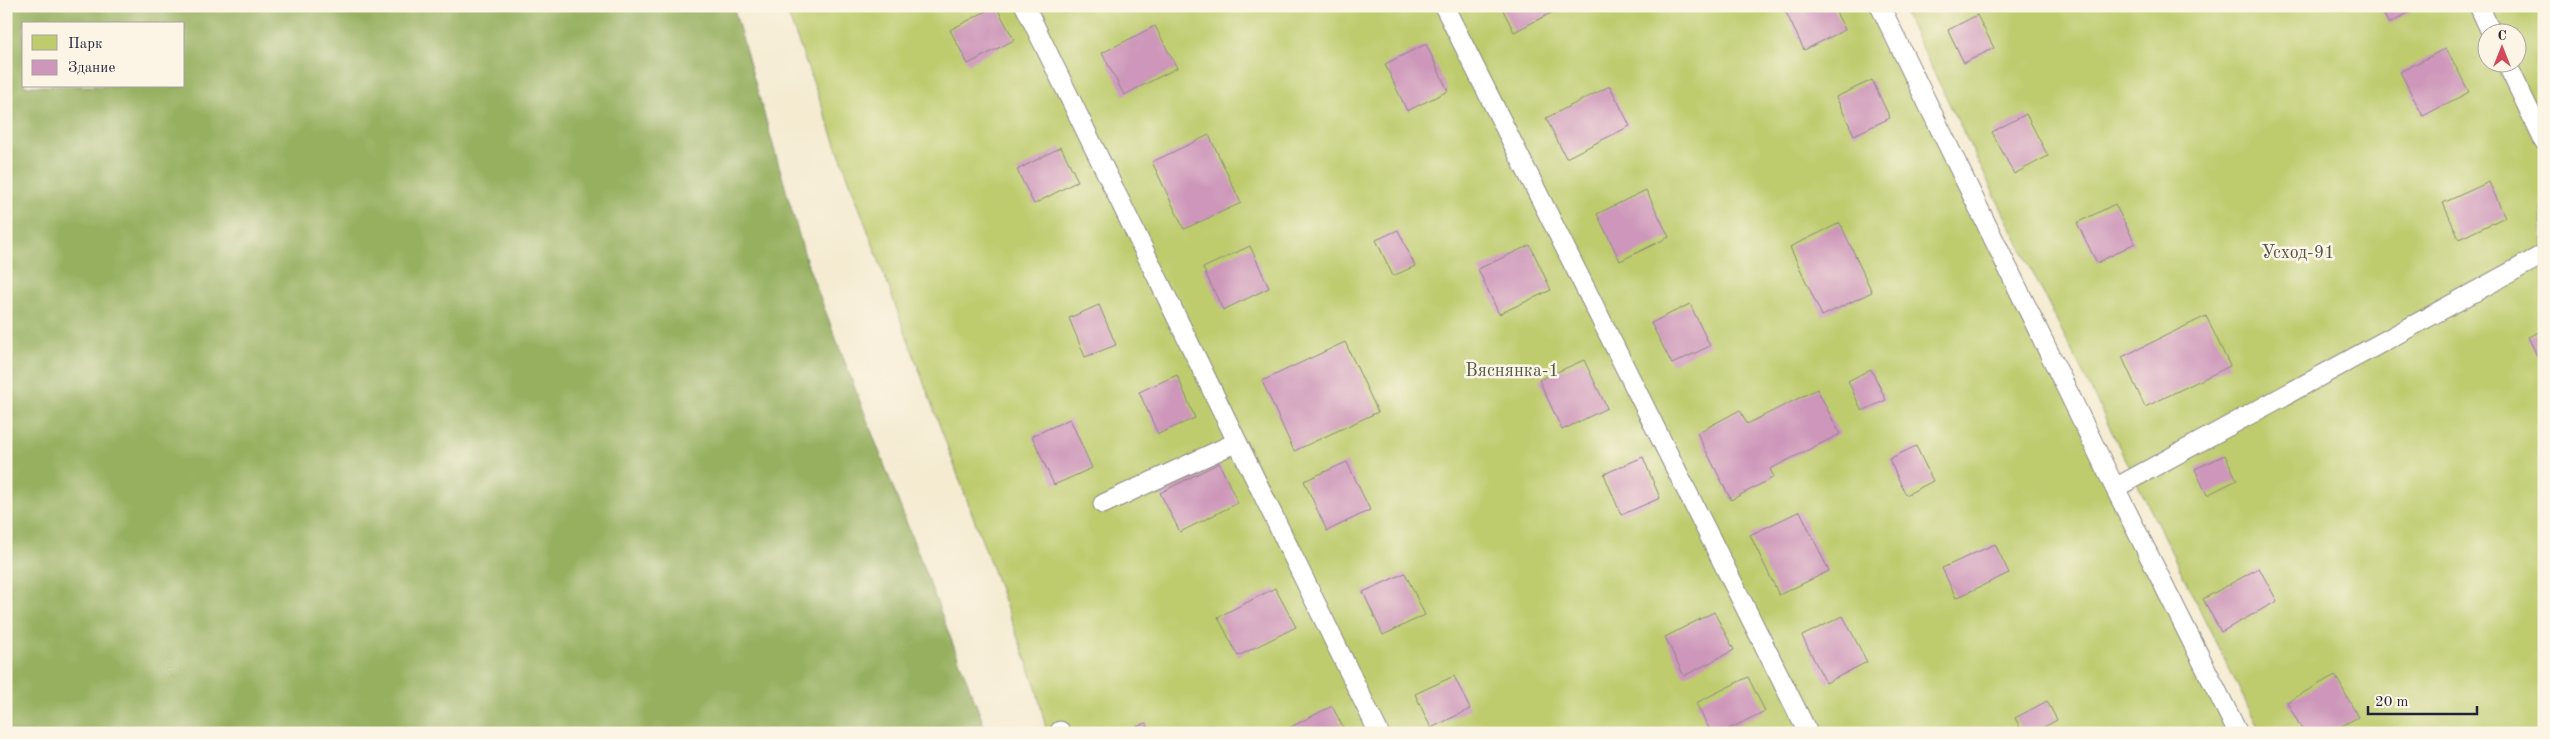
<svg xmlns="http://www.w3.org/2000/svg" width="2550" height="739" viewBox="0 0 2550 739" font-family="'Old Standard TT',serif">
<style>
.green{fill:#becc6e;stroke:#707754;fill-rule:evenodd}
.forest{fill:#96b061;stroke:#5c694e;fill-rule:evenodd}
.building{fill:#cd96ba}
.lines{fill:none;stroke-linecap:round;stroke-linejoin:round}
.service-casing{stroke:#8b8686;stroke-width:21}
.service{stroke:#fff;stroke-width:19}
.labels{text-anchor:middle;stroke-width:5;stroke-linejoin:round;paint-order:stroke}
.park-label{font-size:18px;fill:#51554a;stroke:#fcf5e5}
</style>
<rect width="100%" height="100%" fill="#fcf5e5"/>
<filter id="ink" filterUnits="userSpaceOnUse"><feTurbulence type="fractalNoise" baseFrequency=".02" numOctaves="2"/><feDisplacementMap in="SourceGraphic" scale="10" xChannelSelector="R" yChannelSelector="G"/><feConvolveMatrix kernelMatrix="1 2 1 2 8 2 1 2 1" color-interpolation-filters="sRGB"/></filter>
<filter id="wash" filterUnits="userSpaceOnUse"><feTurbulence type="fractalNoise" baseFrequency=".0096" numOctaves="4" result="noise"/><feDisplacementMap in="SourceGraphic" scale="20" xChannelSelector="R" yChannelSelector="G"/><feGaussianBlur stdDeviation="1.12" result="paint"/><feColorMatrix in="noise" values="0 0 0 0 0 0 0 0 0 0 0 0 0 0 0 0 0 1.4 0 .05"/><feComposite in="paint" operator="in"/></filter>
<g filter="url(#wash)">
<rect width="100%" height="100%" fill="#f4ebd1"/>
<path class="green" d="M785,6H1878L2238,733H1047L1036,687Z
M1901,6H2542L2544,733H2261ZM2488,32H2518V62H2488Z"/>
<path class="forest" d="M6,6H733L807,263L987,733H6ZM24,24H184V86H24Z"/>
<g id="blocks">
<path class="building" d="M996,6L1014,40L968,64L950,30Z
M1501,6H1558L1559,9L1514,32Z
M1783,6H1833L1845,30L1804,50Z
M2379,6H2420L2389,24Z
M1977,15L1994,48L1964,63L1948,30Z
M1155,26L1177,68L1124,95L1102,53Z
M1426,44L1448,91L1407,111L1385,64Z
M2446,48L2469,92L2423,116L2400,72Z
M1872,80L1890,118L1854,135L1836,97Z
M1610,86L1630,126L1566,158L1546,118Z
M2026,114L2048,156L2014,174L1992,132Z
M1209,135L1241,203L1184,229L1152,162Z
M1061,147L1078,181L1034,204L1017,170Z
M2489,182L2505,217L2459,239L2443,203Z
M1646,190L1669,237L1620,261L1597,214Z
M2115,204L2135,243L2097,263L2077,223Z
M1840,223L1872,292L1822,316L1790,247Z
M1398,230L1415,266L1393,276L1376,240Z
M1530,245L1551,290L1499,314L1478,269Z
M1250,246L1269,288L1223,310L1203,268Z
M1690,304L1710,346L1672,364L1651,323Z
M1099,305L1116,345L1085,357L1069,318Z
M2206,316L2230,366L2145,407L2122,357Z
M2544,330V370L2528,337Z
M1345,342L1378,412L1294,451L1262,381Z
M1584,360L1607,408L1562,430L1539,380Z
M1871,369L1886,400L1862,411L1848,381Z
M1177,375L1195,418L1158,434L1139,392Z
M1817,389L1840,434L1770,469L1774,477L1731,500L1697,433L1740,410L1747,424Z
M1070,419L1092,468L1054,485L1032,436Z
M1916,446L1933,481L1906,495L1889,459Z
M2225,455L2237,480L2207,495L2195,469Z
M1643,457L1660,498L1621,515L1604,474Z
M1347,462L1370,510L1327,531L1304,481Z
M1219,463L1238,503L1180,532L1160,493Z
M1800,511L1829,571L1779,595L1750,535Z
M1995,544L2009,573L1956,598L1942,568Z
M2259,568L2277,601L2221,632L2203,599Z
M1405,573L1425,615L1383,635L1363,592Z
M1275,588L1296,627L1238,656L1218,617Z
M1714,612L1734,650L1684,676L1665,637Z
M1843,616L1867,662L1826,683L1802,636Z
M2335,675L2358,717L2329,733H2304L2287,702Z
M1454,676L1470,709L1431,728L1415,694Z
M1748,677L1765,711L1721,733H1711L1696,703Z
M2047,701L2057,720L2033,733H2023L2015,718Z
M1332,706L1346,733H1279Z
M1146,723L1150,733H1120Z"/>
</g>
</g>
<g filter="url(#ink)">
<use href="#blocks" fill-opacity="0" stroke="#8b8686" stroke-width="1"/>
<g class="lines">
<defs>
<path id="service" d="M1025,6L1379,733
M1444,6L1808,733
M1880,6L2115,488L2238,733
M2479,6L2491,32
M2506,62L2544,141
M2115,488L2544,254
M1103,504L1237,442
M1060,731V733"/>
</defs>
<use href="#service" class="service-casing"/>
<use href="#service" class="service"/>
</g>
</g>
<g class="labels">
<g class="park-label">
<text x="2298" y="258">Усход-91</text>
<text x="1512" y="376">Вяснянка-1</text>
</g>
</g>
<rect width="2550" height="739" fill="none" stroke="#fcf5e5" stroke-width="25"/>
<rect x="22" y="22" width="162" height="65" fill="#fcf5e5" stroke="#a5a1a1"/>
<rect x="32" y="35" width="25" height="15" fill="#becc6e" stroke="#a5a1a1"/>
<text x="68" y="48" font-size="15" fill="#22223b">Парк</text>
<rect x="32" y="60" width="25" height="15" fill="#cd96ba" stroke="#a5a1a1"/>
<text x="68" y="72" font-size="15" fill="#22223b">Здание</text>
<g transform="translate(2502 48)"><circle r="24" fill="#fcf5e5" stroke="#a5a1a1"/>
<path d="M0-4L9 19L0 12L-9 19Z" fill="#d1495b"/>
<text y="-8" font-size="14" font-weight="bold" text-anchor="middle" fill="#22223b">С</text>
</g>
<path d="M2368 706v8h109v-8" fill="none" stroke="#22223b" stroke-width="2.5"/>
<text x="2375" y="706" font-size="15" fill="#22223b" stroke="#fcf5e5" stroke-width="4" paint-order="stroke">20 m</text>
</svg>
